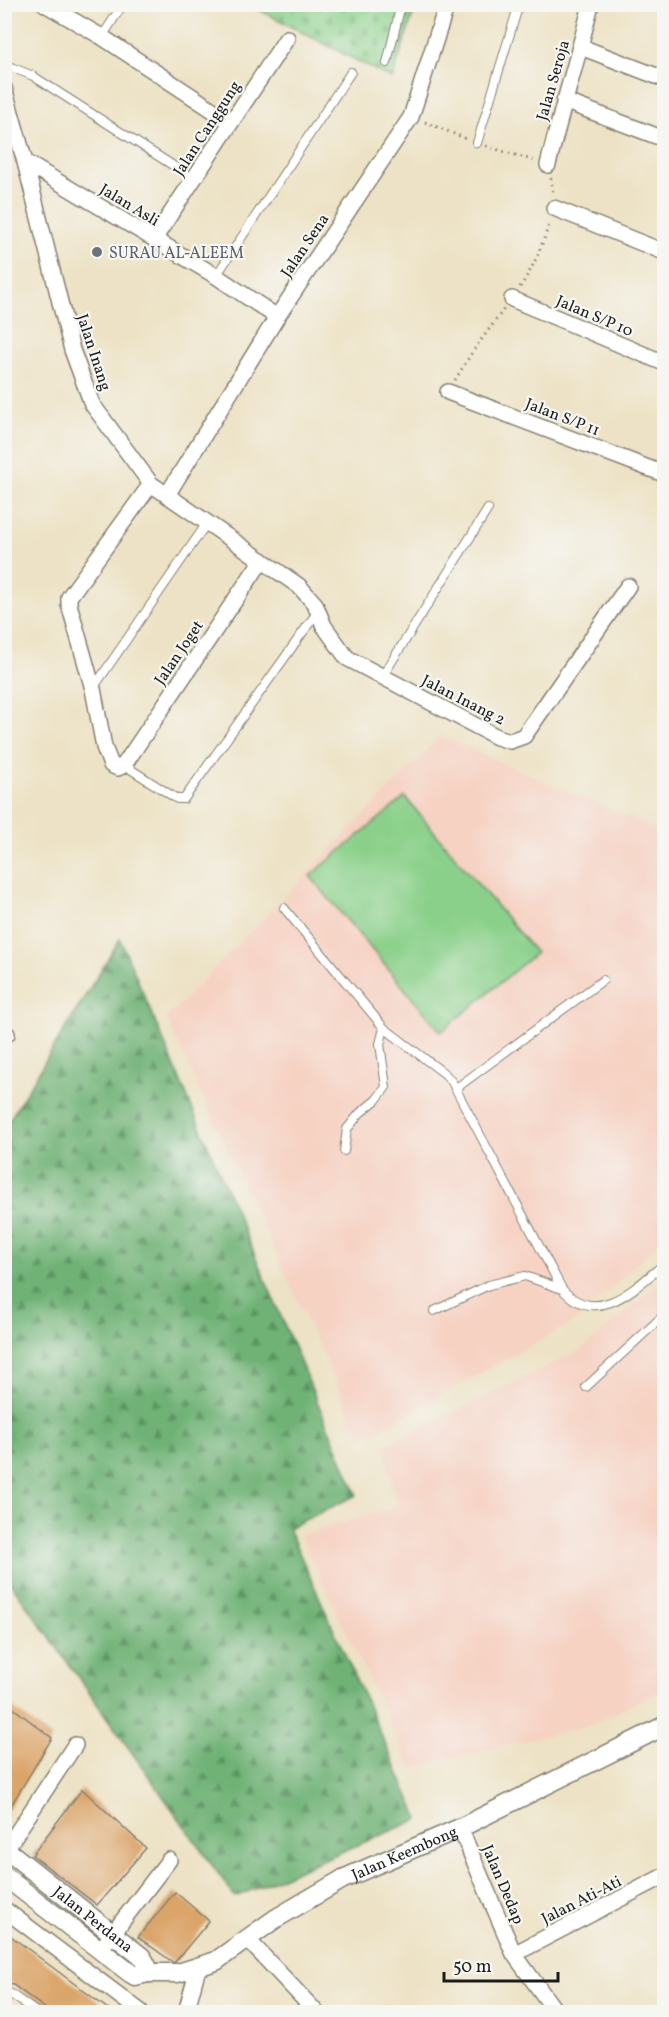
<svg xmlns="http://www.w3.org/2000/svg" width="669" height="2017" viewBox="0 0 669 2017" font-family="Vollkorn,serif">
<style>
.built{fill:#f6d2c3}
.forest{fill:url(#forest-firs);stroke:#466749;stroke-width:1.5}
.cemetery{fill:url(#cemetery-stones);stroke:#537653;stroke-width:1.5}
.pitch{fill:#8ad08a;stroke:#537653;stroke-width:1.5}
.building{fill:#dba56a}
.lines{fill:none;stroke-linecap:round;stroke-linejoin:round}
.service-casing{stroke:#847f70;stroke-width:10}
.minor-casing{stroke:#847f70;stroke-width:18}
.tertiary-casing{stroke:#847f70;stroke-width:21}
.path{stroke:#847f70;stroke-width:3;stroke-dasharray:1.5 4.5;stroke-linecap:butt}
.service{stroke:#fff;stroke-width:8}
.minor{stroke:#fff;stroke-width:15}
.tertiary{stroke:#fff;stroke-width:18}
.worship-dot{fill:#6b7280;stroke:#f6f6f2;stroke-width:2}
.labels{text-anchor:middle;stroke-width:4.5;stroke-linejoin:round;paint-order:stroke}
.street-label{font-size:16px;fill:#1c1c1c;stroke:#f6f6f2}
.worship-label{font-size:16px;fill:#5b616d;stroke:#f6f6f2;text-anchor:start}
</style>
<defs>
<pattern id="forest-firs" width="22" height="20" patternUnits="userSpaceOnUse" patternTransform="scale(1.5)"><rect width="22" height="20" fill="#6fb276"/><path d="M5 1l3.5 6h-7zM16 11l3.5 6h-7z" fill="#5a9060"/></pattern>
<pattern id="cemetery-stones" width="16" height="16" patternUnits="userSpaceOnUse" patternTransform="scale(1.5)"><rect width="16" height="16" fill="#8ad08a"/><path d="M2 7V4a2 2 0 0 1 4 0v3zM10 15v-3a2 2 0 0 1 4 0v3z" fill="#76b276"/></pattern>
</defs>
<rect width="100%" height="100%" fill="#f6f6f2"/>
<filter id="ink" filterUnits="userSpaceOnUse"><feTurbulence type="fractalNoise" baseFrequency=".0167" numOctaves="2"/><feDisplacementMap in="SourceGraphic" scale="12" xChannelSelector="R" yChannelSelector="G"/><feConvolveMatrix kernelMatrix="1 2 1 2 8 2 1 2 1" color-interpolation-filters="sRGB"/></filter>
<filter id="wash" filterUnits="userSpaceOnUse"><feTurbulence type="fractalNoise" baseFrequency=".008" numOctaves="4" result="noise"/><feDisplacementMap in="SourceGraphic" scale="24" xChannelSelector="R" yChannelSelector="G"/><feGaussianBlur stdDeviation="1.35" result="paint"/><feColorMatrix in="noise" values="0 0 0 0 0 0 0 0 0 0 0 0 0 0 0 0 0 1.4 0 .05"/><feComposite in="paint" operator="in"/></filter>
<g filter="url(#wash)">
<rect width="100%" height="100%" fill="#ede2c5"/>
<path class="built" d="M441,736L664,833V1238L579,1319L362,1439L166,1018Z
M664,1279V1689L591,1725L411,1768L300,1535L397,1507L384,1446L581,1350Z"/>
<path class="forest" d="M120,939L357,1495L288,1528L419,1819L235,1897L5,1575V1127Z"/>
<path class="cemetery" d="M250,5H416L392,79Z"/>
<path class="pitch" d="M405,797L536,953L441,1032L310,876Z"/>
<g id="blocks">
<path class="building" d="M4,1701L52,1738L4,1817Z
M82,1789L146,1848L97,1905L32,1855Z
M175,1892L209,1921L174,1963L138,1937Z
M4,1931L112,2012H50L4,1978Z"/>
</g>
</g>
<g filter="url(#ink)">
<use href="#blocks" fill-opacity="0" stroke="#847f70" stroke-width="1.5"/>
<g class="lines">
<defs>
<path id="service" d="M102,37L123,4
M387,63L401,4
M4,64L33,76L194,179
M477,143L519,4
M216,276L351,72
M382,677L488,509
M94,687L207,523
M124,765L177,799H184L318,611
M284,908L384,1028L445,1074L452,1082L562,1289C597,1328 635,1288 664,1264
M455,1089L603,980
M344,1151L347,1129L360,1113L376,1100L386,1087L380,1044L384,1028
M434,1311L489,1285L525,1276L562,1289
M586,1387L664,1315
M4,1989L36,2012"/>
<path id="minor" d="M45,4L102,37L231,122
M581,47L664,79
M4,88L25,162L72,350L92,404L151,484L299,586L315,604L324,626L347,658L497,737L510,741L524,736L628,586
M564,101L664,139
M25,162L216,276L277,317
M548,165C561,111 578,58 591,4
M554,208L664,252
M154,239L287,38
M512,299L664,363
M448,392L664,474
M151,484L69,597V604L93,689L104,747L111,765L118,768L124,765L262,560
M167,495L277,317L411,117L447,4
M4,1032L7,1034
M460,1828L514,1954L556,2012
M4,1852L75,1745
M4,1909L141,2012
M248,1940L316,2012
M107,1941L169,1860
M514,1954L664,1876
M186,2012L198,1968"/>
<g id="tertiary">
<path id="s1" d="M4,1848L142,1957L147,1966L148,1973"/>
<path id="s2" d="M4,1876L130,1973L135,1976L148,1973H178L216,1961L275,1919L343,1879L460,1828L664,1726"/>
</g>
</defs>
<use href="#service" class="service-casing"/>
<use href="#minor" class="minor-casing"/>
<use href="#tertiary" class="tertiary-casing"/>
<path class="path" d="M425,122L469,140
M486,146L535,161
M551,178L553,195
M520,287C534,267 542,245 550,222
M455,380L473,351L504,309"/>
<use href="#service" class="service"/>
<use href="#minor" class="minor"/>
<use href="#tertiary" class="tertiary"/>
</g>
</g>
<circle class="worship-dot" cx="97" cy="252" r="6"/>
<g class="labels">
<g class="street-label">
<text transform="translate(552 80) rotate(-74)" y="6">Jalan Seroja</text>
<text transform="translate(206 128) rotate(-57)" y="6">Jalan Canggung</text>
<text transform="translate(130 204) rotate(31)" y="6">Jalan Asli</text>
<text transform="translate(304 245) rotate(-56)" y="6">Jalan Sena</text>
<text transform="translate(595 315) rotate(23)" y="6">Jalan S/P 10</text>
<text transform="translate(95 352) rotate(72)" y="6">Jalan Inang</text>
<text transform="translate(563 416) rotate(21)" y="6">Jalan S/P 11</text>
<text transform="translate(178 652) rotate(-56)" y="6">Jalan Joget</text>
<text transform="translate(464 699) rotate(27)" y="6">Jalan Inang 2</text>
<text dy="6" stroke="none"><textPath href="#s2" startOffset="466">Jalan Keembong</textPath></text>
<text transform="translate(504 1884) rotate(67)" y="6">Jalan Dedap</text>
<text transform="translate(581 1899) rotate(-27)" y="6">Jalan Ati-Ati</text>
<text dy="6" stroke="none"><textPath href="#s1" startOffset="114">Jalan Perdana</textPath></text>
</g>
<g class="worship-label">
<text x="109" y="258">SURAU AL-ALEEM</text>
</g>
</g>
<rect width="669" height="2017" fill="none" stroke="#f6f6f2" stroke-width="24"/>
<path d="M444 1972v9h114v-9" fill="none" stroke="#1c1c1c" stroke-width="3"/>
<text x="453" y="1972" font-size="18" fill="#1c1c1c" stroke="#f6f6f2" stroke-width="4.5" paint-order="stroke">50 m</text>
</svg>
